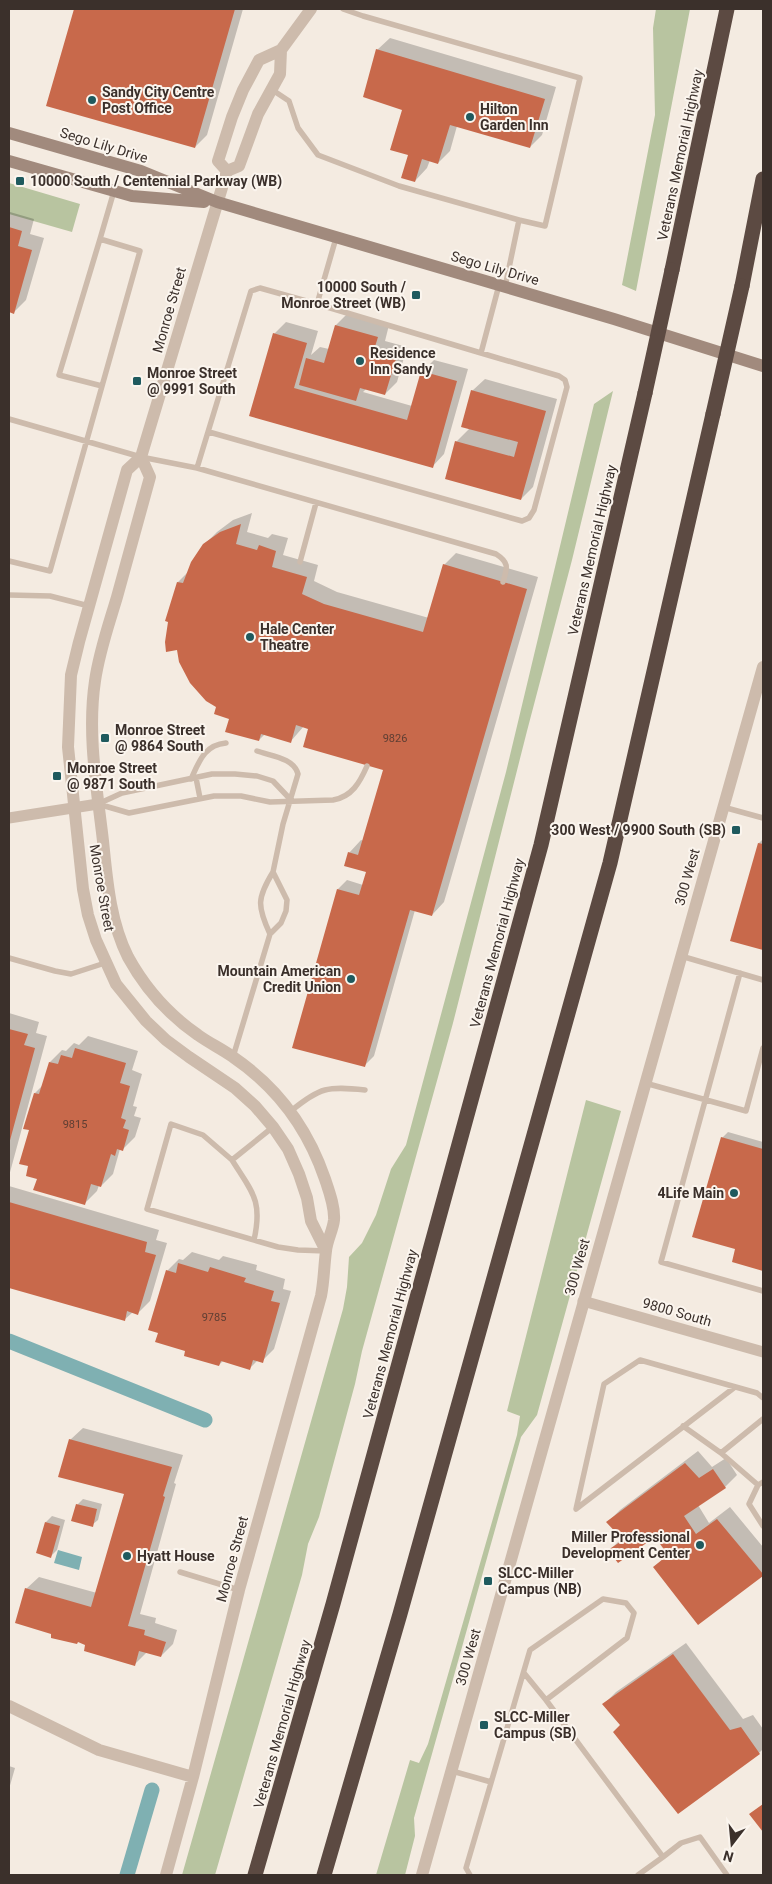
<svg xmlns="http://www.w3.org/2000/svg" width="772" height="1884" viewBox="0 0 772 1884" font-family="Roboto,sans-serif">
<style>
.green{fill:#b8c4a0}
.water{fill:#7fb0b2}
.shadow{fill:#0003}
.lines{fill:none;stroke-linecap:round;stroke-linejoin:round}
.canal{stroke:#7fb0b2;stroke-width:15}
.building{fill:#c8694b}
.service{stroke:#cdbbac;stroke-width:5.5}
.minor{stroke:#cdbbac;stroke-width:11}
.tertiary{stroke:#cdbbac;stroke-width:12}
.secondary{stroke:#a18a7d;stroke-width:12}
.motorway{stroke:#5c4a42;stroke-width:15}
.motorway-bridge{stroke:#5c4a42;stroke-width:15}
.poi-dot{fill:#1f5a5e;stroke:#fbf5ee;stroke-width:2}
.labels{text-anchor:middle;stroke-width:4;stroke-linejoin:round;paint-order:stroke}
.number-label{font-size:11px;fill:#5e3e33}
.poi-label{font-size:14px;font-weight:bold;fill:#3b302b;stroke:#fbf5ee;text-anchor:start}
.street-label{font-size:14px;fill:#3b302b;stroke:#fbf5ee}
</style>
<rect width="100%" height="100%" fill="#f4ebe1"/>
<path class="green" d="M656,9H690L636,291L622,285L655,115L653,28Z
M9,183L80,204L72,232L9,214Z
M613,391L572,560L527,731L453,1023L362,1351L355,1384L319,1517L308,1544L302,1575L215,1875H182L343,1309L347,1287L349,1257L362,1243L376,1215L391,1169L406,1145L506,772L594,404Z
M586,1100L621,1111L537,1415L521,1437L414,1818L415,1836L405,1875H376L410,1760L419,1763L428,1744L517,1435L520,1416L507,1411Z"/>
<path class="water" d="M58,1550L82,1557L79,1570L54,1563Z"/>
<path class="shadow" d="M75,9H243L207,135L195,147L48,105Z
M390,38L556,87L542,135L530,147L457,126L450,151L438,163L430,160L427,168L415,181L404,109L377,50Z
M10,212L34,219L30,234L44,238L26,300L14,312L9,311V214Z
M348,313L389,325L385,341L407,347L397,382L385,394L366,389L363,392L412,406L422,372L434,360L468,369L444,454L432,467L251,416L274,334L286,322L318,331L311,355L320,347L329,349L336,325Z
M485,379L557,399L533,487L521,499L456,442L470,428L472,391Z
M252,513L247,532L268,538L272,534L288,538L283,555L318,565L314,581L337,592L429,618L444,565L456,553L538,577L444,902L432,915L415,910L374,1056L365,1065L338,889L347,880L363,885L367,871L349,853L361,840L364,841L384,769L310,728L304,726L291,741L265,734L259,740L231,718L178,582L188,572L204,545L217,532L233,520Z
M763,839V949L732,940L759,843Z
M9,1013L39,1022L36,1033L47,1036L9,1176Z
M88,1036L138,1051L132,1070L142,1074L133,1106L137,1107L134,1116L141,1118L135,1137L123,1149H120L113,1174L101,1186L99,1185L97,1191L85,1203L38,1178L30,1165V1129L35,1093L43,1085L50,1062L62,1050L66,1051L74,1043L79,1045Z
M728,1132L763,1142V1269L733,1261L737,1249L722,1138Z
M9,1186L159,1230L156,1240L167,1243L150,1301L138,1313L133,1312L124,1320L9,1287Z
M192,1252L219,1260L223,1256L257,1265L256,1270L285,1279L283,1289L291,1291L274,1349L262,1361L258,1360L250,1368L223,1361L219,1365L187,1350L167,1271L179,1259L183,1260Z
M83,1428L183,1455L174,1483L176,1484L140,1614L156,1618L155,1623L177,1630L173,1644L161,1656L147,1652L134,1665L86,1644L53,1633L26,1589L39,1577L97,1593L126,1493L70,1440Z
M698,1451L712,1467L726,1458L737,1475L725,1487L698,1505L709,1523L730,1507L763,1547V1575L699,1623L655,1567L669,1553L655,1536L609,1551L622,1538L608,1522L620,1510Z
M83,1499L102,1504L98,1520L92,1525L77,1505Z
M52,1516L65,1520L57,1550L51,1556L46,1522Z
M686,1643L743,1719L753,1715L763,1729V1749L759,1753L621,1725L604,1704L616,1692Z
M9,1766L15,1768L9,1789Z"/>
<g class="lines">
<path class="canal" d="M9,1341L205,1420
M127,1875L152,1790"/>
</g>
<path class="building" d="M74,9H235L195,148L46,106Z
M376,49L545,99L530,148L450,125L438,164L422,159L415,182L401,178L408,155L390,150L402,110L363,97Z
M9,227L22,231L18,246L32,250L14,314L9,312Z
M335,325L378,337L373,353L396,359L385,395L360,388L356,401L299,385L306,358L324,363Z
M273,333L307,343L294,388L407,420L421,371L457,381L433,468L249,416Z
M471,390L546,411L521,500L445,479L455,441L514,457L518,442L461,427Z
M241,524L236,544L257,550L259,545L276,551L272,567L307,577L302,594L324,604L423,632L443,564L527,589L432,916L410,910L365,1067L292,1048L337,889L359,895L366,872L344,866L348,852L358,855L383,770L303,747L308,729L296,725L291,743L261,734L259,741L225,732L229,719L214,714L216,707L206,701L190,683L179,662L177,650L166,652L165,642L168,622L165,621L177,582L183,583L191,562L203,544L220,532Z
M758,843L763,844V950L730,941Z
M9,1029L28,1034L24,1045L35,1048L9,1144Z
M75,1048L126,1063L120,1083L130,1086L121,1118L126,1120L123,1128L129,1130L123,1151L117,1149L115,1156L111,1154L101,1187L91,1184L85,1205L33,1190L37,1179L26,1176L28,1166L19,1164L29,1130L23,1129L34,1093L39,1094L49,1062L58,1064L61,1055L72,1058Z
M721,1137L763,1149V1271L732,1262L735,1249L692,1237Z
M9,1202L147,1242L145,1252L156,1255L138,1315L127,1311L125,1321L9,1288Z
M178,1263L208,1272L210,1267L246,1278L244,1282L274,1291L271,1301L280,1303L263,1363L253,1360L250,1370L221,1361L219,1366L184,1356L185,1351L155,1342L158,1333L148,1330L166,1270L176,1273Z
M69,1439L172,1467L163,1496L165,1497L128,1626L145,1630L144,1635L166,1642L161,1657L139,1651L135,1666L84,1651L85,1645L78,1642L77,1644L51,1638V1634L15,1623L25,1588L91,1607L124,1494L58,1477Z
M685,1463L699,1478L713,1469L726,1488L684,1516L696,1534L717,1519L763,1574V1576L698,1625L653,1567L668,1555L655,1537L618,1563L608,1550L623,1540L606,1522Z
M76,1504L97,1509L93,1527L71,1521Z
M45,1522L60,1526L51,1558L36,1553Z
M673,1654L730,1730L741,1727L760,1754L678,1814L613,1732L620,1725L602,1704Z
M763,1804V1832L749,1814Z"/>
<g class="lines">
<path class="service" d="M343,9L363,16L580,78L545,226L519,220L505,287
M271,89L289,101L298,128L318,155L399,186L519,220
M336,238L317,304L481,353L499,285
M100,239L59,375L102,386
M9,419L141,457L197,468L496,554C510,563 507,568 503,582
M209,432L522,521L529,518L534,510L567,387L565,380L559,376L481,353
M197,468L251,291L260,288L317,304
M9,561L50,571L140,251L100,239L114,191
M300,562L316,503
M9,595L50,596L89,606
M196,778L200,798
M191,779C199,762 204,745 226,743
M98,804L129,813L214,796H241L270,802L333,800C352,797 360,782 367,766
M98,804L122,793L212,774H235L257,776L273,781L291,800
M723,807L763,818
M270,934C257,906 257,898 273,872
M681,956L763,980
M9,958L55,971L71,974L105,963
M740,973L661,1262L763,1291
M233,1057L270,934L281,923L286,911L287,900L273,872L283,824L298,774C294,758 271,756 257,751
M645,1083L746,1111L763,1048
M291,1111C320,1087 328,1086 365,1090
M273,1127L232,1160L203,1135L171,1124L147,1209L278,1247L298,1250L326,1251
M232,1160C252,1192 263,1200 254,1240
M735,1387L576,1509L604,1384L640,1360L757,1393L763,1398
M763,1419L721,1453L758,1485L763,1482
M683,1426L721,1453
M758,1485L749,1504L763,1526
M180,1572L239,1590
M546,1700L663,1857L681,1843L700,1837L727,1875
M452,1771L491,1782
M470,1875L466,1868L530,1650L603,1599L626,1603L634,1613L627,1638L546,1700L524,1673
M638,1875L663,1857"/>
<path class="minor" d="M9,818L98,804
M583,1301L763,1352"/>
<path class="tertiary" d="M281,50L280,74L258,114L239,166L227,171L141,457L127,470L79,642L71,675L68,747L83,889L88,915L96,940L116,984L146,1021L166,1040L189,1057L235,1088L255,1106L273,1127L288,1149L299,1174L307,1198L311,1221L326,1251
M227,171L218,161L232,117L243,90L259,60L281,50L311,9
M141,457L150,477C139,517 128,557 117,597C109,624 99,652 95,681C87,734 97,789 103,841C107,880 110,921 128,957C145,988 169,1015 198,1035C209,1043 222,1049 233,1057C277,1087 308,1129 325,1179C329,1191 335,1207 334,1220C333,1230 327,1240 326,1251C324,1266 324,1281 321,1296L239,1590L193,1777L166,1875
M9,1706L99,1750L193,1777
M422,1875L763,667"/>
<path class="secondary" d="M9,133L141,171L217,202L614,319L763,366
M9,161L132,196L204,202"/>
<path class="motorway" d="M672,270L727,9
M742,286L763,179
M255,1875L333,1604L541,845L645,393
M324,1875L400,1614L610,863L713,414"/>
<path class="motorway-bridge" d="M645,393L672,270
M713,414L742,286"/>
</g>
<g class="poi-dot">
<circle cx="92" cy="100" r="5"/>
<circle cx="470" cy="117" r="5"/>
<rect x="15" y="176" width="10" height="10" rx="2.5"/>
<rect x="411" y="290" width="10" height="10" rx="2.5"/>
<circle cx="360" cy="361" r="5"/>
<rect x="132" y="376" width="10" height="10" rx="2.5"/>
<circle cx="250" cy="637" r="5"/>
<rect x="100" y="733" width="10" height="10" rx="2.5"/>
<rect x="52" y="771" width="10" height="10" rx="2.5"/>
<rect x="731" y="825" width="10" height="10" rx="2.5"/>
<circle cx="351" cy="979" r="5"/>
<circle cx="734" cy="1193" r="5"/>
<circle cx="700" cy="1545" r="5"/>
<circle cx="127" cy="1556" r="5"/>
<rect x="483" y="1576" width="10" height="10" rx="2.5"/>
<rect x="479" y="1720" width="10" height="10" rx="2.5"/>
</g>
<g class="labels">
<g class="number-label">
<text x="395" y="742">9826</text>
<text x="75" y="1128">9815</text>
<text x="214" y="1321">9785</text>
</g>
<g class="poi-label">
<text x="102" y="97">Sandy City Centre<tspan x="102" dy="16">Post Office</tspan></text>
<text x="480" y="114">Hilton<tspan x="480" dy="16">Garden Inn</tspan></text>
<text x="30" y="186">10000 South / Centennial Parkway (WB)</text>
<text x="406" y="292" text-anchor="end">10000 South /<tspan x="406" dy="16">Monroe Street (WB)</tspan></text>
<text x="370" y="358">Residence<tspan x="370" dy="16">Inn Sandy</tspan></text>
<text x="147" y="378">Monroe Street<tspan x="147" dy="16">@ 9991 South</tspan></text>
<text x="260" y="634">Hale Center<tspan x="260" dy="16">Theatre</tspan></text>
<text x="115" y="735">Monroe Street<tspan x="115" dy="16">@ 9864 South</tspan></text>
<text x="67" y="773">Monroe Street<tspan x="67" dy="16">@ 9871 South</tspan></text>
<text x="726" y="835" text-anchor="end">300 West / 9900 South (SB)</text>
<text x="341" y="976" text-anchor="end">Mountain American<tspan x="341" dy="16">Credit Union</tspan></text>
<text x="724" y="1198" text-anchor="end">4Life Main</text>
<text x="690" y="1542" text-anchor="end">Miller Professional<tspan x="690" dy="16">Development Center</tspan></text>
<text x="137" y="1561">Hyatt House</text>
<text x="498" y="1578">SLCC-Miller<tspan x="498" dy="16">Campus (NB)</tspan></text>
<text x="494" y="1722">SLCC-Miller<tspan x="494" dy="16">Campus (SB)</tspan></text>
</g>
<g class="street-label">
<text transform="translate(104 145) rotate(17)" y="5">Sego Lily Drive</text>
<text transform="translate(680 155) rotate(-78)" y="5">Veterans Memorial Highway</text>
<text transform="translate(495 268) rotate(16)" y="5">Sego Lily Drive</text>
<text transform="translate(169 310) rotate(-74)" y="5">Monroe Street</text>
<text transform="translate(592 550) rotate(-77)" y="5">Veterans Memorial Highway</text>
<text transform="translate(687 877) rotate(-74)" y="5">300 West</text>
<text transform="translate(102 888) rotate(80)" y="5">Monroe Street</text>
<text transform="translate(497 943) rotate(-75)" y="5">Veterans Memorial Highway</text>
<text transform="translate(577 1267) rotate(-74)" y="5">300 West</text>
<text transform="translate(677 1312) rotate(16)" y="5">9800 South</text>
<text transform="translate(390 1334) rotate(-75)" y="5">Veterans Memorial Highway</text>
<text transform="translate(232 1559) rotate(-75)" y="5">Monroe Street</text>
<text transform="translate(468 1657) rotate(-74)" y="5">300 West</text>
<text transform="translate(282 1724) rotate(-74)" y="5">Veterans Memorial Highway</text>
</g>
</g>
<rect width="772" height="1884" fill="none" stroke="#3b302b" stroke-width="20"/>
<g transform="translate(732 1844) rotate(196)" stroke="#fbf5ee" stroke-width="4" paint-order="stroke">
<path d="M0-4L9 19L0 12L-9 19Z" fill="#3b302b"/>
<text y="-8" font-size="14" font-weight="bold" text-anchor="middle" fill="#3b302b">N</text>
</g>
</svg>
